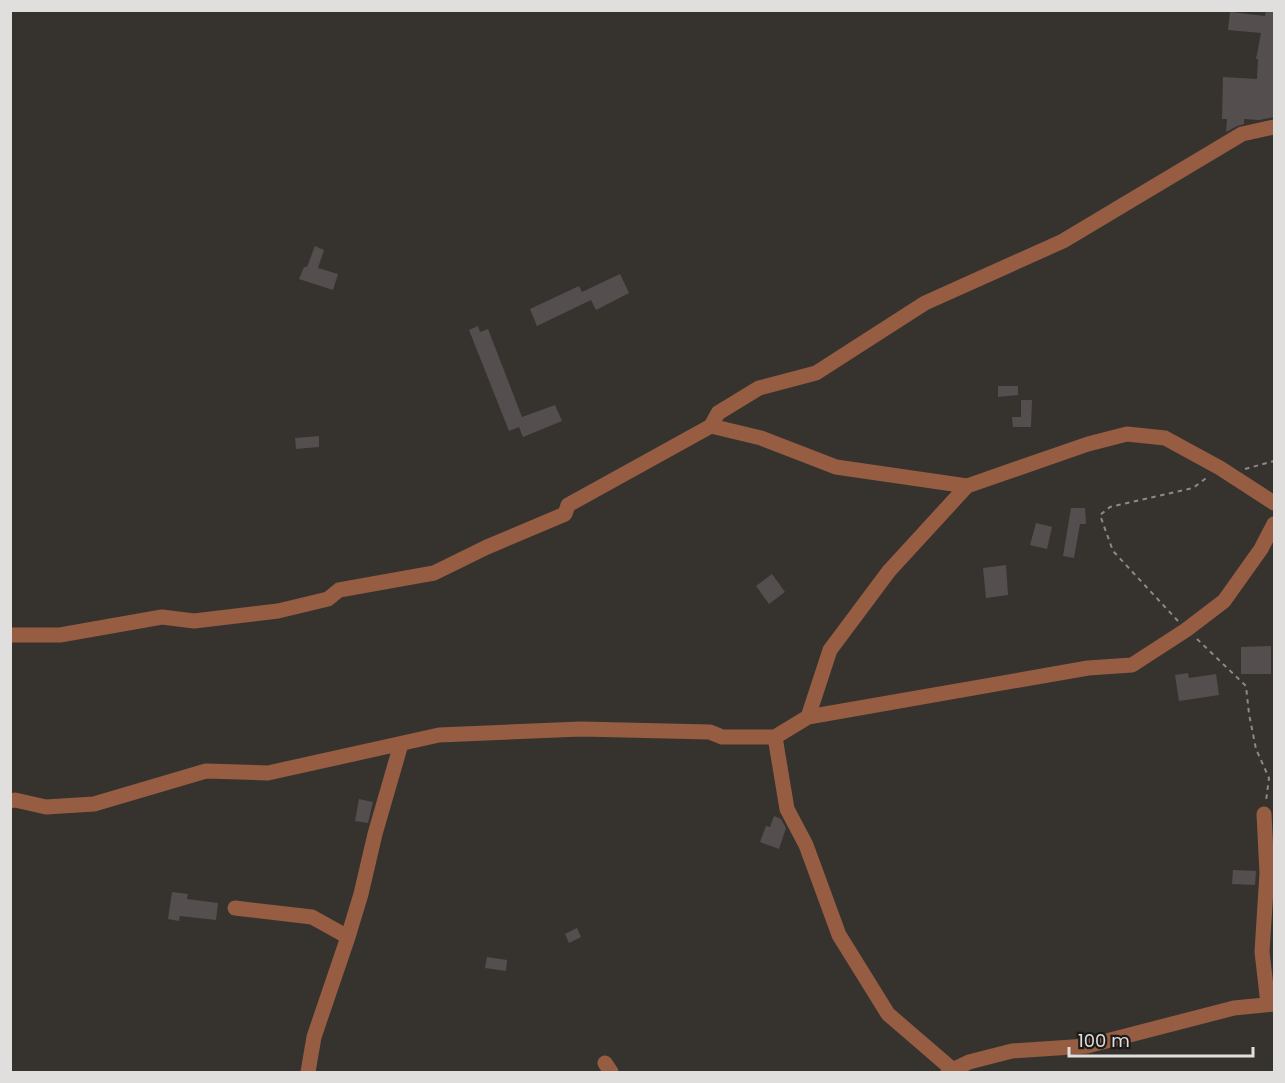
<svg xmlns="http://www.w3.org/2000/svg" width="1285" height="1083" viewBox="0 0 1285 1083" font-family="Poppins,sans-serif">
<style>
.building{fill:#544e4e}
.lines{fill:none;stroke-linecap:round;stroke-linejoin:round}
.path{stroke:#8c8986;stroke-width:2;stroke-dasharray:4.5 4.5;stroke-linecap:butt}
.minor{stroke:#965d43;stroke-width:15}
</style>
<rect width="100%" height="100%" fill="#36332f"/>
<path class="building" d="M1266,10L1275,12L1274,117L1259,120L1244,119V124L1237,126L1226,132L1227,119H1222L1223,77L1257,79L1258,59H1256L1261,33L1228,30L1230,12L1265,16Z
M315,246L324,250L318,268L338,274L333,290L299,279L304,267H307Z
M620,274L629,293L596,310L591,300L537,326L530,309L579,286L582,292Z
M478,326L480,332L488,329L522,417L555,405L562,421L523,437L519,427L509,431L469,330Z
M998,386H1018V395L998,397Z
M1021,400H1032L1031,427H1013L1012,417H1021Z
M319,436V447L296,449L295,438Z
M1071,508H1085L1086,524H1080L1074,558L1063,556Z
M1036,523L1052,527L1047,549L1030,545Z
M1006,565L1008,595L986,598L983,568Z
M772,574L785,592L769,604L756,586Z
M1271,646V674H1241V647Z
M1188,673L1189,678L1216,674L1219,695L1179,701L1175,675Z
M359,799L373,802L368,823L355,821Z
M774,816L781,819L786,828L779,849L760,842L766,826L770,827Z
M1233,870L1256,871L1255,885L1232,884Z
M172,892L188,894L187,899L218,903L216,920L180,916L179,921L168,919Z
M577,928L581,937L569,943L565,934Z
M487,957L507,960L506,971L485,968Z"/>
<g class="lines">
<path class="path" d="M1245,469L1274,461
M1178,621L1113,551L1100,515L1110,507L1193,488L1209,476
M1197,639L1246,686L1249,714L1256,749L1269,778L1266,801"/>
<path class="minor" d="M711,426L761,438L836,467L967,486L1088,444L1127,434L1165,438L1220,468L1274,503
M10,635H60L162,617L194,621L278,611L328,599L339,590L434,573L487,547L565,514L568,505L711,426L718,413L759,388L816,373L925,303L1063,241L1242,134L1274,127
M808,717L830,650L889,571L967,486
M775,737L787,809L806,845L839,935L888,1014L953,1070
M10,801L15,800L46,807L94,804L206,771L268,773L439,735L581,729L710,732L722,737H775L808,717L1088,668L1132,665L1186,630L1224,601L1261,549L1274,524
M1264,814L1267,873L1262,952L1268,1004
M235,908L312,917L348,937
M605,1063L611,1072
M308,1072L314,1037L348,937L361,894L375,834L401,744
M948,1072L969,1062L1012,1051L1087,1046L1234,1008L1274,1004"/>
</g>
<rect width="1285" height="1083" fill="none" stroke="#e1dfdd" stroke-width="24"/>
<path d="M1069 1047v9h184v-9" fill="none" stroke="#e1dfdd" stroke-width="3"/>
<text x="1078" y="1047" font-size="18" fill="#e1dfdd" stroke="#1c1b19" stroke-width="4.5" paint-order="stroke">100 m</text>
</svg>
